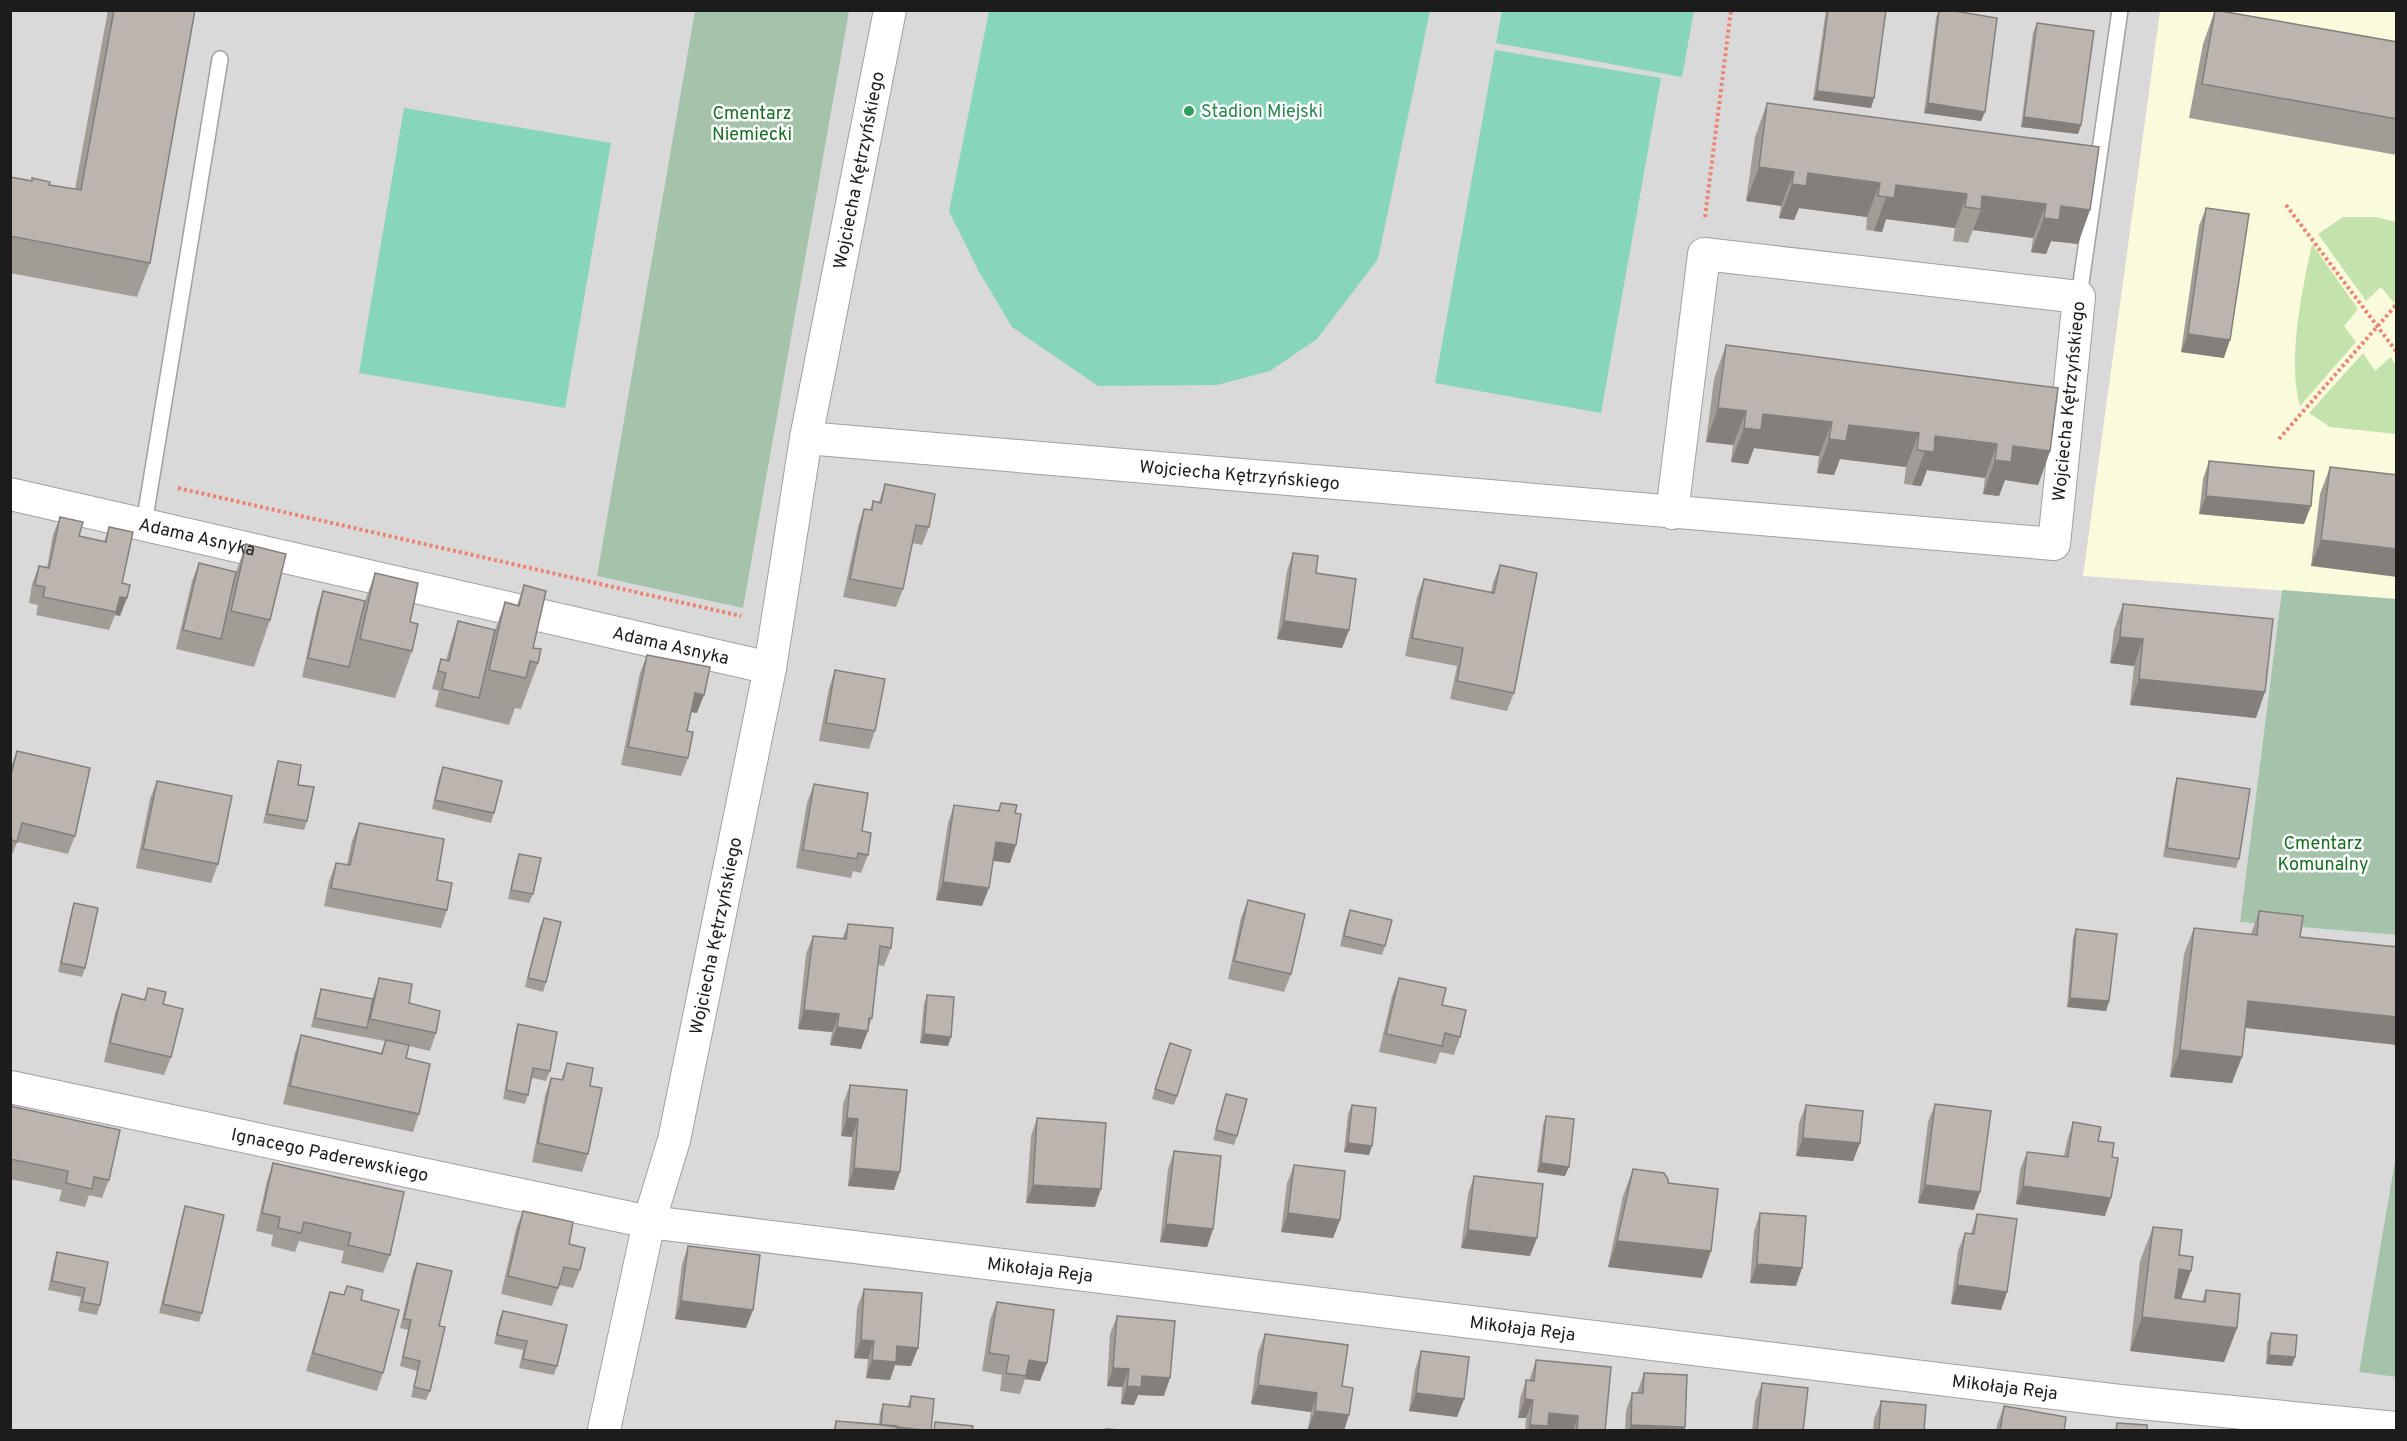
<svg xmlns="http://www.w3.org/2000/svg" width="2407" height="1441" viewBox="0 0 2407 1441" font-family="Overpass,sans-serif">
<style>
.residential{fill:#dad9d9}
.education{fill:#fafbdc}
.grass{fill:#c4e2ac}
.cemetery{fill:#a5c3ab}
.pitch{fill:#87d5ba}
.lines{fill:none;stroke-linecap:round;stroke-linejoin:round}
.lane-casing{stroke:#a0a0a0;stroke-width:18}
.street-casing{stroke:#a0a0a0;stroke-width:34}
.path{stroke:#ec8473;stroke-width:4;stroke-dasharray:3 3;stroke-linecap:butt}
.lane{stroke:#fff;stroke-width:15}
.street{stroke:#fff;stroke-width:32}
.wall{fill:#a29c96}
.shaded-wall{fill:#847f7a}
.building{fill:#bcb5af;stroke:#847f7a;stroke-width:1.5}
.leisure-dot{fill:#2e9e5b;stroke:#fff;stroke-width:2}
.labels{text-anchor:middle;stroke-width:5;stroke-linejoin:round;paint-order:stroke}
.leisure-label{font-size:18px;fill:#27864d;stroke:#fff;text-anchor:start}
.park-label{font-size:18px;fill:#156e20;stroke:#fff}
.street-label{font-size:18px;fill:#1c1c1c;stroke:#fff}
</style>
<rect width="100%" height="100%" fill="#ece9e2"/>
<path class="residential" d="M10,11H2396V599L2282,590L2240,922L2396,935V1155L2359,1372L2396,1377V1430H11Z"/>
<path class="education" d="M2160,11H2396V599L2083,576Z"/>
<path class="grass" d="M2343,217H2376L2396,222V299L2394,303L2381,287L2366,301L2318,234Z
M2312,244L2358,309L2344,326L2356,342L2300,406C2287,359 2302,291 2312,244Z
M2363,353L2375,371L2391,357L2396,366V434L2330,427L2309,413Z"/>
<path class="cemetery" d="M695,11H849L743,608L597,576Z
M2282,590L2396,599V935L2240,922Z
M2396,1155V1377L2359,1372Z"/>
<path class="pitch" d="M989,11H1430L1378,259L1317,339L1270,371L1217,385L1098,386L1012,327L978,270L949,211Z
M1502,11H1694L1682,77L1496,43Z
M1495,50L1661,78L1601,413L1435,383Z
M404,108L611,143L565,408L359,373Z"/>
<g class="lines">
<defs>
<path id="lane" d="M2079,297L2120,10
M144,524L220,59"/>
<g id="street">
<path id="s1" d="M806,438L2054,544L2079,297L1704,254L1672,513"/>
<path id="s2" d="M10,494L770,668"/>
<path id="s3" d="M10,1087L649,1222L2120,1401L2396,1428"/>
<path id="s4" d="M604,1430L649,1222L674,1140L770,668L806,438L890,10"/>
</g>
</defs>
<use href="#lane" class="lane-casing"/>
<use href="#street" class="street-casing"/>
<path class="path" d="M2286,205L2396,351
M1705,217L1731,10
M2279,439L2396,305
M178,488L741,616"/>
<use href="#lane" class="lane"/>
<use href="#street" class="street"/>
</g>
<path class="wall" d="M108,10H195L150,263L137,297L10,273V177L75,189Z
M1826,10H1886L1871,108L1813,100Z
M1939,10L1981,121L1924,113L1936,18Z
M2215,10L2397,42V155L2189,118L2203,44Z
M2037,23L2081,125L2078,134L2021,127L2033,33Z
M1767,103L2099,147L2078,244L2051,241L2046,254L2031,252L2033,238L1973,230L1968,243L1953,241L1955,228L1886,219L1882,232L1866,230L1867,217L1799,208L1794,220L1779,218L1781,206L1746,201L1755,137Z
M2206,208L2224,358L2181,352L2199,226Z
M1726,345L2050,451L2038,485L2005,480L1999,496L1983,494L1985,478L1927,470L1921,486L1912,485L1904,484L1906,467L1840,459L1834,475L1817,473L1819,456L1754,448L1748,464L1731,462L1733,445L1706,442L1714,379Z
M2209,461L2304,524L2199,514L2203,479Z
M2330,467L2397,475L2311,566L2320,494Z
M885,484L929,527L922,545L912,543L903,589L896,607L843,597L858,527L864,509L870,510L873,501L879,502Z
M60,517L79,536L104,542L109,527L122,583L120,616L115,615L109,630L36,615L38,605L29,603L32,584L39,566L47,568L53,535Z
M246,544L270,620L254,667L176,649L192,581L199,563L236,572Z
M1293,553L1349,630L1342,648L1277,639L1287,571Z
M1500,565L1514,693L1507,711L1450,699L1457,666L1405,656L1417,597L1424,579L1491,592L1493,583Z
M375,573L410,622L412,651L395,698L302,677L317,609L323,591L365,601Z
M524,585L533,648L538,663L521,709L515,708L509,725L435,707L439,691L432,689L435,677L441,659L446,660L452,639L458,621L495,630L505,602L517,605Z
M2123,604L2256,718L2130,705L2134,666L2110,663L2114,630Z
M647,655L697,713L691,712L687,731L688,758L681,776L621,765L640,673Z
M835,670L875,731L869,749L819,741L829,688Z
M17,751L75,836L68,854L17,842L10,860V769Z
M278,761L298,785L307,821L304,830L263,823L275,771Z
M443,767L494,813L491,823L432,809L439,777Z
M2177,778L2239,859L2236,868L2163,857L2174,788Z
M157,781L218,864L211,883L136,868L150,799Z
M814,784L862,831L868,855L861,873L853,871L851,878L796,868L807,803Z
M1001,803L1010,863L993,861L982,906L936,900L948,823L954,805L998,811Z
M359,823L437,880L447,910L441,928L324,906L329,881L336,863L347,865L352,841Z
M519,854L533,894L529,903L508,899L516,863Z
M1248,900L1291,974L1284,992L1228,979L1241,918Z
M74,903L85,968L82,977L58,972L71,912Z
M1350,910L1385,946L1382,955L1340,946L1346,920Z
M2259,911L2300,937L2397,947V1045L2245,1028L2232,1083L2170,1077L2184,954L2194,928L2251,934Z
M544,918L546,982L543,992L525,987L540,927Z
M848,924L891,948L884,966L878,965L872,1018L861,1049L830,1045L832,1032L798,1029L806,954L813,936L842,939Z
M2076,929L2109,1001L2106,1011L2067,1007L2073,938Z
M379,978L409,1003L436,1033L430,1051L409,1046L406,1058L419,1114L413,1132L283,1104L295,1053L301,1035L381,1053L385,1041L311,1027L318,998L321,989L372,999Z
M1399,978L1442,1005L1460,1037L1454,1055L1440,1052L1436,1064L1379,1052L1392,996Z
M148,988L163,1004L171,1057L164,1075L104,1062L115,1013L122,994L144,1000Z
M927,995L948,1046L920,1043L924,1004Z
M518,1024L550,1071L546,1081L532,1078L528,1095L525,1104L503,1099L515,1034Z
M1166,1053L1177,1096L1174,1105L1152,1099Z
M567,1063L588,1154L582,1172L532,1162L545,1096L551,1078L561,1080Z
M850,1085L894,1190L848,1186L852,1137L841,1136L843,1104Z
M1226,1094L1237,1136L1234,1145L1213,1140Z
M1935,1104L1974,1210L1918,1203L1928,1122Z
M1352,1105L1369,1155L1344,1152L1348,1114Z
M1806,1105L1860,1143L1853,1161L1796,1156L1799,1123Z
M10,1106L109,1180L102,1198L89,1195L85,1207L59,1201L62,1190L10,1179Z
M1546,1116L1565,1176L1537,1172L1543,1125Z
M1037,1118L1095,1207L1026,1203L1031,1136Z
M2073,1122L2098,1141L2112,1157L2105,1216L2016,1204L2020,1170L2027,1152L2064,1156L2067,1141Z
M1174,1151L1213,1229L1207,1247L1160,1242L1168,1169Z
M273,1163L390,1255L383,1273L341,1263L344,1251L299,1241L295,1252L271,1246L273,1235L256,1231L267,1181Z
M1294,1165L1340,1220L1333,1238L1281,1232L1287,1183Z
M1633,1169L1668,1183L1702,1278L1608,1267L1623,1196Z
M1474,1176L1530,1256L1461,1248L1468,1194Z
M185,1206L202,1313L199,1322L159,1313L182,1216Z
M523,1211L569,1244L580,1270L573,1288L559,1285L552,1306L501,1294L516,1229Z
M1760,1213L1796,1286L1750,1283L1754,1231Z
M1977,1214L2007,1292L2001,1310L1951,1304L1958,1251L1965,1233H1971Z
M2153,1227L2179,1255L2181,1299L2202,1302L2206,1290L2237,1328L2224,1362L2130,1351L2140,1261Z
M688,1246L746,1328L675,1319L682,1264Z
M57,1252L100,1305L97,1315L78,1311L81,1297L48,1290L54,1261Z
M417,1263L439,1326L430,1391L426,1400L411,1397L417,1371L400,1366L408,1330L400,1328L413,1272Z
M347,1286L383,1373L377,1391L306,1371L324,1310L330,1292L344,1295Z
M864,1289L911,1366L895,1365L890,1380L866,1378L868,1359L854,1358L857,1308Z
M997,1302L1040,1381L1025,1379L1020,1394L1000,1391L1002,1375L982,1371L990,1320Z
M503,1311L557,1366L554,1375L519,1368L523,1350L494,1344L499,1320Z
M1117,1316L1164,1396L1138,1395L1134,1405L1121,1404L1122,1387L1107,1386L1110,1334Z
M2271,1333L2292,1366L2266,1364L2267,1343Z
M1265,1334L1342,1386L1344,1431H1320L1308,1429L1311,1412L1251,1404L1258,1352Z
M1421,1351L1464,1399L1457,1417L1409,1411L1415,1370Z
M1536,1360L1605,1431H1525L1526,1418H1518L1520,1399L1526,1380L1529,1381Z
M1644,1373L1685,1427L1684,1431H1625L1626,1411L1632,1393H1637Z
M1762,1383L1803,1431H1752L1755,1402Z
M911,1396L931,1431H833L836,1421L879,1424L880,1413L883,1404L907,1407Z
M1881,1401L1924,1431H1873L1874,1419Z
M2004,1406L2064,1431H1996L1997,1425Z"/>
<path class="shaded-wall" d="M1817,91L1874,98L1871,108L1813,100Z
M1928,103L1985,112L1981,121L1924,113Z
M2024,117L2081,125L2078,134L2021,127Z
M1759,167L1794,172L1781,206L1746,201Z
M1808,173L1880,183L1867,217L1799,208L1794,220L1779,218L1792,184Z
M1896,185L1967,194L1955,228L1886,219L1882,232L1874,231L1886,197Z
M1982,196L2046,204L2033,238L1973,230L1981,209Z
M2061,206L2090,210L2078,244L2051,241L2046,254L2031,252L2044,218Z
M2188,334L2230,340L2224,358L2181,352Z
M1718,408L1746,411L1733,445L1706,442Z
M1763,414L1832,422L1819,456L1754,448L1748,464L1731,462L1744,428Z
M1849,425L1919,433L1906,467L1840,459L1834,475L1817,473L1829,439Z
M1935,436L1997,444L1985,478L1927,470L1921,486L1912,485L1925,451Z
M2013,446L2050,451L2038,485L2005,480L1999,496L1983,494L1995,460Z
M2206,496L2311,506L2304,524L2199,514Z
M2321,540L2397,549V577L2311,566Z
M120,597L127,598L120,616L115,615Z
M1284,621L1349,630L1342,648L1277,639Z
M2120,637L2143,639L2134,666L2110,663Z
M2139,679L2265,692L2256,718L2130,705Z
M695,693L704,695L697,713L688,711Z
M996,842L1016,845L1010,863L989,860Z
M943,882L989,888L982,906L936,900Z
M2070,998L2109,1001L2106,1011L2067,1007Z
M2248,1001L2397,1017V1045L2239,1027Z
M804,1010L839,1014L832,1032L798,1029Z
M837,1027L868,1031L861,1049L830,1045Z
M924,1034L951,1037L948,1046L920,1043Z
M2180,1050L2242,1057L2232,1083L2170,1077Z
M847,1118L858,1119L852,1137L841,1136Z
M1803,1138L1860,1143L1853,1161L1796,1156Z
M1348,1143L1372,1146L1369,1155L1344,1152Z
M1541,1163L1569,1167L1565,1176L1537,1172Z
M854,1168L900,1172L894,1190L848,1186Z
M1033,1185L1101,1189L1095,1207L1026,1203Z
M1925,1185L1980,1192L1974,1210L1918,1203Z
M2023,1186L2111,1198L2105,1216L2016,1204Z
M1288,1213L1340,1220L1333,1238L1281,1232Z
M1166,1224L1213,1229L1207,1247L1160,1242Z
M1468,1230L1537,1238L1530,1256L1461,1248Z
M1617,1241L1711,1251L1702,1278L1608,1267Z
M1757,1264L1802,1268L1796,1286L1750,1283Z
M2179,1269L2191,1271L2179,1305L2166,1303Z
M1957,1285L2007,1292L2001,1310L1951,1304Z
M681,1301L753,1310L746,1328L675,1319Z
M2142,1317L2237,1328L2224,1362L2130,1351Z
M861,1340L874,1341L868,1359L854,1358Z
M897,1346L918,1348L911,1366L895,1365L890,1380L866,1378L872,1360Z
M2269,1355L2295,1357L2292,1366L2266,1364Z
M1029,1360L1047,1363L1040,1381L1025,1379Z
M1113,1368L1129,1369L1122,1387L1107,1386Z
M1142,1376L1170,1378L1164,1396L1138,1395L1134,1405L1121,1404L1127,1386Z
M1258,1385L1317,1393L1311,1412L1251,1404Z
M1416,1393L1464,1399L1457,1417L1409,1411Z
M1525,1399L1533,1400L1526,1418H1518Z
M1315,1411L1349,1415L1344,1431H1320L1308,1429Z
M1549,1413L1578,1416L1573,1431H1528L1530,1425Z
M881,1425L931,1431H879Z
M1631,1425L1685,1427L1684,1431H1629Z"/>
<path class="building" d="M114,10H195L150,263L10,236V177L32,181V178L50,182L49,185L81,190Z
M1828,10H1886L1874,98L1817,91Z
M1939,10H1948L1997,18L1985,112L1928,103Z
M2215,10L2397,42V119L2202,84Z
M2037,23L2094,31L2081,125L2024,117Z
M1767,103L2099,147L2090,210L2061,206L2059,220L2044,218L2046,204L1982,196L1981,209L1965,207L1967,194L1896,185L1894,198L1878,196L1880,183L1808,173L1806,186L1792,184L1794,172L1759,167Z
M2206,208L2249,214L2230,340L2188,334Z
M1726,345L2058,388L2050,451L2013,446L2011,462L1995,460L1997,444L1935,436L1934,452L1925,451L1917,450L1919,433L1849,425L1846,441L1829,439L1832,422L1763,414L1761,430L1744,428L1746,411L1718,408Z
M2209,461L2314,471L2311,506L2206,496Z
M2330,467L2397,475V549L2321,540Z
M885,484L935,494L929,527L916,525L903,589L850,579L864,509L872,510L873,501L881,503Z
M60,517L83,522L79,536L106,542L109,527L133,532L122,583L130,585L127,598L120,597L116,612L43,597L45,587L35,585L39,566L49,568Z
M246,544L286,554L270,620L231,611Z
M1293,553L1318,556L1316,573L1356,579L1349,630L1284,621Z
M199,563L236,572L221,639L183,630Z
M1500,565L1537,573L1514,693L1457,681L1463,648L1412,638L1424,579L1494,593Z
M375,573L418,583L410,622L418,624L412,651L360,639Z
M524,585L546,591L533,648L541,649L538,663L530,661L526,678L489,670L505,602L519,606Z
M323,591L365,601L349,667L308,658Z
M2123,604L2273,619L2265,692L2139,679L2143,639L2120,637Z
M458,621L495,630L479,698L442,689L446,673L438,671L441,659L449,661Z
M647,655L710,667L704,695L695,693L687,731L693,732L688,758L628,747Z
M835,670L885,679L875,731L826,723Z
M17,751L90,768L75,836L22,823L17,842L10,839V779Z
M278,761L301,765L298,785L314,787L307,821L267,814Z
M443,767L502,781L494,813L435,800Z
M2177,778L2250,789L2239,859L2167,848Z
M157,781L232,796L218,864L143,849Z
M814,784L868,793L862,831L871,833L868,855L858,853L857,859L803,850Z
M1001,803L1017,805L1015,813L1021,814L1016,845L996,842L989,888L943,882L954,805L999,811Z
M359,823L444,839L437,880L452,883L447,910L331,888L336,863L350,865Z
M519,854L541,858L533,894L511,890Z
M1248,900L1305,914L1291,974L1234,961Z
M74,903L98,908L85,968L61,963Z
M1350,910L1392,920L1385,946L1344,936Z
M2259,911L2303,916L2300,937L2397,947V1017L2248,1001L2242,1057L2180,1050L2194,928L2257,935Z
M544,918L561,922L546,982L528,978Z
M848,924L893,928L891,948L880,946L872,1018H869L868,1031L837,1027L839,1014L804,1010L813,936L846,939Z
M2076,929L2117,934L2109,1001L2070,998Z
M379,978L412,984L409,1003L440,1011L436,1033L370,1019Z
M1399,978L1446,988L1442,1005L1466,1010L1460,1037L1445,1033L1442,1046L1386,1034Z
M148,988L166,992L163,1004L183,1009L171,1057L110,1043L122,994L145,1000Z
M321,989L373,999L367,1028L315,1018Z
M927,995L954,997L951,1037L924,1034Z
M518,1024L557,1032L550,1071L533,1068L528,1095L506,1090Z
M301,1035L382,1054L386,1040L409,1045L406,1058L430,1064L419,1114L290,1086Z
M1170,1043L1191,1050L1177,1096L1155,1089Z
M567,1063L593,1068L590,1086L602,1088L588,1154L538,1143L551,1078L563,1080Z
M850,1085L907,1090L900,1172L854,1168L858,1119L847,1118Z
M1226,1094L1247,1099L1237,1136L1216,1130Z
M1935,1104L1991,1111L1980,1192L1925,1185Z
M1352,1105L1376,1108L1372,1146L1348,1143Z
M1806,1105L1863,1111L1860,1143L1803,1138Z
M10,1106L120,1130L109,1180L94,1177L92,1189L66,1183L68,1171L10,1159Z
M1546,1116L1574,1119L1569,1167L1541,1163Z
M1037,1118L1106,1123L1101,1189L1033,1185Z
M2073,1122L2101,1127L2098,1141L2114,1143L2112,1157L2118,1158L2111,1198L2023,1186L2027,1152L2068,1157Z
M1174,1151L1221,1156L1213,1229L1166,1224Z
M273,1163L404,1192L390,1255L348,1245L351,1233L304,1222L301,1233L278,1228L280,1217L262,1213Z
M1294,1165L1345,1171L1340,1220L1288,1213Z
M1633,1169L1664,1173L1668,1179V1183L1718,1189L1711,1251L1617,1241Z
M1474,1176L1543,1184L1537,1238L1468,1230Z
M185,1206L224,1215L202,1313L163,1304Z
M523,1211L573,1222L569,1244L585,1248L580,1270L564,1267L558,1288L508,1276Z
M1760,1213L1806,1216L1802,1268L1757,1264Z
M1977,1214L2017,1219L2007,1292L1957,1285L1965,1233L1974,1234Z
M2153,1227L2182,1230L2179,1255L2193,1257L2191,1271L2179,1269L2175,1298L2205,1302L2206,1290L2240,1294L2237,1328L2142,1317Z
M688,1246L760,1255L753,1310L681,1301Z
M57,1252L108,1262L100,1305L82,1302L85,1288L52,1281Z
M417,1263L452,1271L439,1326L445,1327L430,1391L414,1387L420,1361L403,1357L411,1320L404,1319Z
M347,1286L363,1290L361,1300L399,1310L383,1373L313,1353L330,1292L344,1295Z
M864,1289L922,1293L918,1348L897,1346L896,1362L872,1360L874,1341L861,1340Z
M997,1302L1054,1310L1047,1363L1029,1360L1026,1376L1006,1373L1009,1356L989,1353Z
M503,1311L567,1325L557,1366L523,1359L527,1341L497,1335Z
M1117,1316L1175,1321L1170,1378L1142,1376L1141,1387L1127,1386L1129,1369L1113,1368Z
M2271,1333L2297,1335L2295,1357L2269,1355Z
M1265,1334L1348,1345L1342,1386L1353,1388L1349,1415L1315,1411L1317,1393L1258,1385Z
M1421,1351L1469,1357L1464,1399L1416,1393Z
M1536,1360L1611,1367L1605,1431L1577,1430L1578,1416L1549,1413L1548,1426L1530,1425L1533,1400L1525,1399L1526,1380L1534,1381Z
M1644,1373L1687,1375L1685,1427L1631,1425L1632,1393H1643Z
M1762,1383L1808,1388L1803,1431H1757Z
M911,1396L934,1399L931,1431L881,1425L883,1404L910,1407Z
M1881,1401L1926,1405L1924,1431H1879Z
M2004,1406L2066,1417L2064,1431H2000Z
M836,1421L897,1426V1431H835Z
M935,1422L973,1426L972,1431H934Z
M2117,1423L2147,1425V1431H2116Z
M1106,1429L1134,1431H1106Z"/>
<circle class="leisure-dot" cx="1189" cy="111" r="6"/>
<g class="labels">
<g class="leisure-label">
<text x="1201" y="117">Stadion Miejski</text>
</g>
<g class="park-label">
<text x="752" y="119">Cmentarz<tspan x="752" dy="21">Niemiecki</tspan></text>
<text x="2323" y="849">Cmentarz<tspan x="2323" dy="21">Komunalny</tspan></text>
</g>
<g class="street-label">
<text dy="6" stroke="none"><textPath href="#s4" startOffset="1286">Wojciecha Kętrzyńskiego</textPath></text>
<text dy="6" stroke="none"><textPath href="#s1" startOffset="1396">Wojciecha Kętrzyńskiego</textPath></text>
<text dy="6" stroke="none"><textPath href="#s1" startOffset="435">Wojciecha Kętrzyńskiego</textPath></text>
<text dy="6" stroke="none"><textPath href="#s2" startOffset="192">Adama Asnyka</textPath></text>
<text dy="6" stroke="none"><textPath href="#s2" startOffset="678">Adama Asnyka</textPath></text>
<text dy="6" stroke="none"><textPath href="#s4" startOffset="507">Wojciecha Kętrzyńskiego</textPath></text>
<text dy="6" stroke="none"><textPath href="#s3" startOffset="327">Ignacego Paderewskiego</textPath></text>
<text dy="6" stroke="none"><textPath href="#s3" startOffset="1047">Mikołaja Reja</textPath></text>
<text dy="6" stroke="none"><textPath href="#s3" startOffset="1533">Mikołaja Reja</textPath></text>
<text dy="6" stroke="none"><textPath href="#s3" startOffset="2019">Mikołaja Reja</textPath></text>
</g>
</g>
<rect width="2407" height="1441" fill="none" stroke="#1c1c1c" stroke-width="24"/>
</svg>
